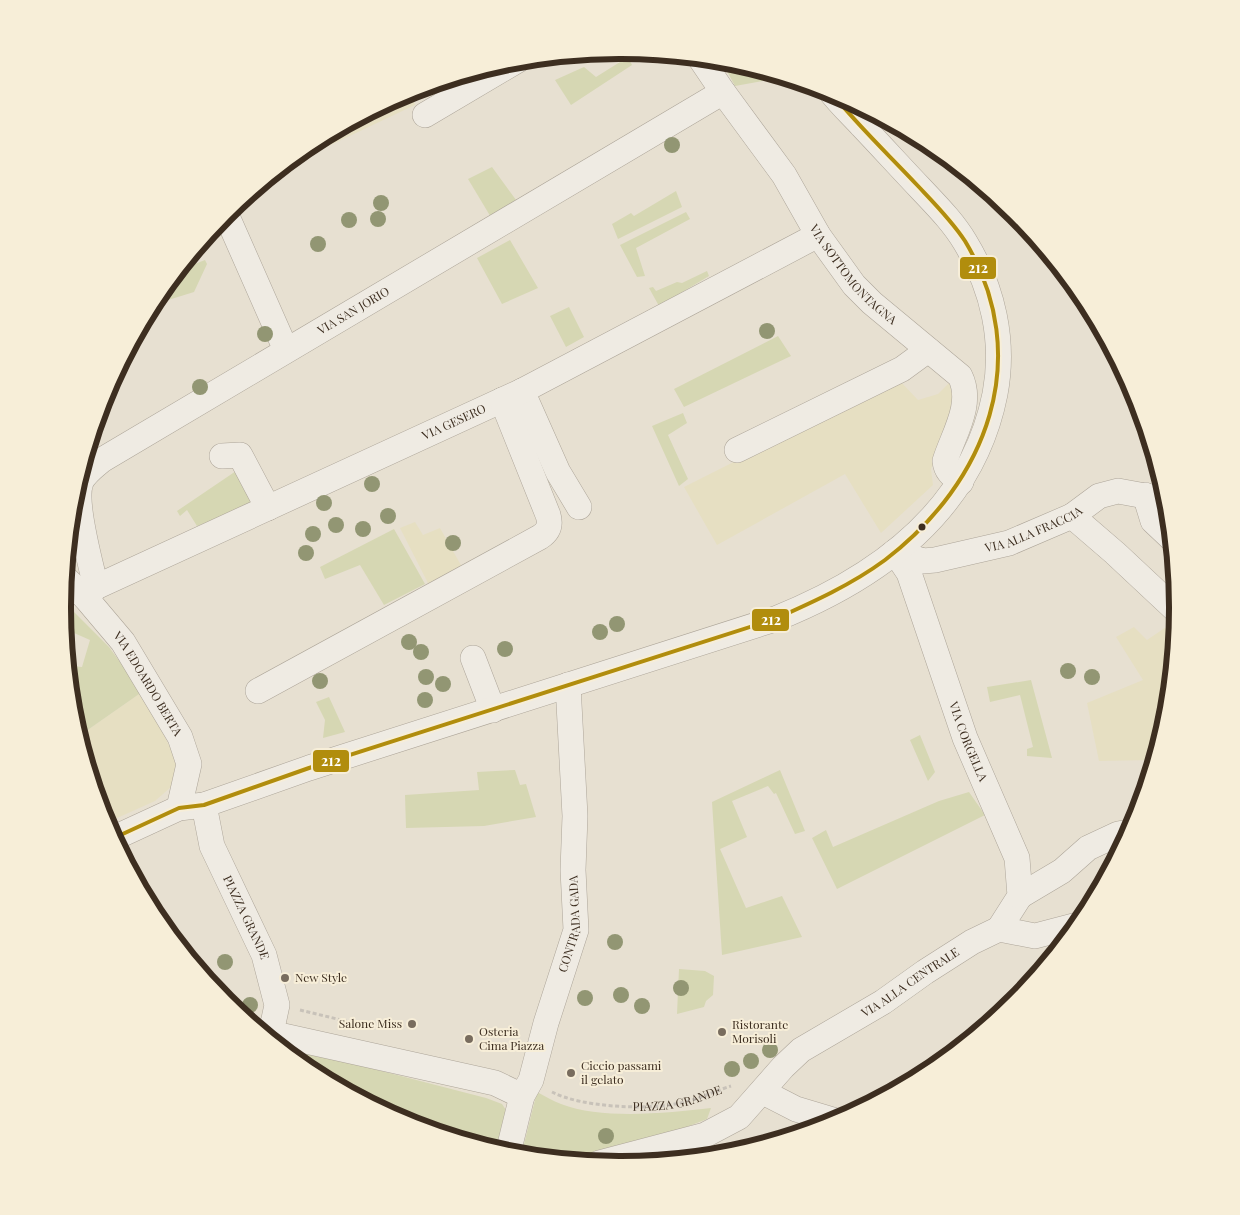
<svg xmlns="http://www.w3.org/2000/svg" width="1240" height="1215" viewBox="0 0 1240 1215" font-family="'Playfair Display',serif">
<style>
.farmland{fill:#e6dfc2}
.green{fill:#d6d7b3}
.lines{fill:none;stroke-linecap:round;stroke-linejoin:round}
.minor-casing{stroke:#ada599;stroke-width:26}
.path{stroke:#c8c2b9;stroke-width:3;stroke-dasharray:4 2.5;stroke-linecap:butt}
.minor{stroke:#efebe3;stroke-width:25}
.bus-1-casing{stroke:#f7eed8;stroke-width:8}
.bus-1{stroke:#b18d0d;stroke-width:4}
.tree{fill:#929673}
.bus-dot{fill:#3d2e20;stroke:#f7eed8;stroke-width:2}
.poi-dot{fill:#786c5e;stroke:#f7eed8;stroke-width:2}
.labels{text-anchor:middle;stroke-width:4;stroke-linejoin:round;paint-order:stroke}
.street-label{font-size:12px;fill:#3d2e20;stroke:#f7eed8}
.poi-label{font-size:12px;fill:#3d2e20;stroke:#f7eed8;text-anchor:start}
.rim{fill:none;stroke:#3d2e20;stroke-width:6}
.line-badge{stroke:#f7eed8;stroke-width:2}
.badge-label{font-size:14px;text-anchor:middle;font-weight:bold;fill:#fff}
</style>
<rect width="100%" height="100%" fill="#e7e0d1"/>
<path class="farmland" d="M411,91L415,105L280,169L311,144Z
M898,379L918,400L938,394L950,382L959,399L931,469L933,485L881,533L845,474L717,545L684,487Z
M415,522L423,535L440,528L462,567L429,585L400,528Z
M1175,621L1167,717L1154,758L1150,760L1099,761L1087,703L1143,680L1116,637L1134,627L1147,640Z
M142,692L179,765L171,787L155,801L106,823L79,736Z"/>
<path class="green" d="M628,57L632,65L571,105L555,80L584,67L596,77Z
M721,60L729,61L784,77L735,86Z
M492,167L519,204L492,219L468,179Z
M676,191L682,207L618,239L612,224L631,213L634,216Z
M686,212L690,219L636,248L645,276L637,277L620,245Z
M510,240L538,288L502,304L477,258Z
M205,260L207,264L194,292L152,305L157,298L179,270Z
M707,271L709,276L659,306L649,288L653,287L656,291L677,282L682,283Z
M569,307L584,337L566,347L550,316Z
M778,336L791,356L684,407L674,389Z
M683,413L687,423L668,435L688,479L679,486L652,426Z
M239,469L251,498L248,507L197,526L187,510L180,516L177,511Z
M394,529L425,584L384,605L360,565L325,579L320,567Z
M65,603L109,647L142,692L79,736C73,716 66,686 71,666L82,667L90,640L65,629L63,609Z
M1031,680L1052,758L1027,756V749L1033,747L1020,695L990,702L987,687Z
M329,697L345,732L323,738L325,720L316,702Z
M920,735L935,772L928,781L910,740Z
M515,770L520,785L526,784L536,817L484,826L406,828L405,795L479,790L477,772Z
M780,770L805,831L795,834L776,793L774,794L768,786L732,801L747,837L720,849L746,908L782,896L802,937L722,955L712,802Z
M969,792L985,815L837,889L812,838L826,830L833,847L939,801Z
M679,969L705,971L714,976L713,995L706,1001L704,1007L677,1014Z
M277,1044L486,1098L502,1104L506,1110L496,1150L406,1122L310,1071Z
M537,1092C545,1096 553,1101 561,1104C602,1120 668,1113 711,1108L707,1119L643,1144L573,1160L523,1155L522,1152Z"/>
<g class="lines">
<defs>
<g id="minor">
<path id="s2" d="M700,58L723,92L784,175L818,235L854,285L872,303L960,376C974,404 953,435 945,461C946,472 953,476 961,482"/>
<path d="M425,115L518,60"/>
<path d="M226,214L286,350"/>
<path d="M522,391L558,472L579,507"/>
<path d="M737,450L902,369L928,350"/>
<path d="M222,456L240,455L268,508"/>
<path d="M1145,495L1153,521L1171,538"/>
<path d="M1072,516L1115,553L1177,611"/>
<path id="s3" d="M895,552L909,573L965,738L1017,858L1020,896L999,929"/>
<path id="s4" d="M895,552L923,561L935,560L1009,543L1072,516L1099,496L1118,491L1167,500"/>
<path id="s5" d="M65,578L85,597L123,642L180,737L189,764L179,808"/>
<path id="s6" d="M96,587C91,565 73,502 81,482C85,473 94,467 102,460L723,92"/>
<path id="s7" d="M85,597L96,587L522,391L818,235"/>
<path d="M473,658L493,710"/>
<path d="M258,691L540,537C549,531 551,525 548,515L502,400"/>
<path id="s8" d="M204,805L212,846L264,955L277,1005L271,1033"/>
<path d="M114,838L179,808L204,805L309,768L775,619C878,578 972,510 995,394C1005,341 993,288 965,242C953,222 937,206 921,189C901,168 882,147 862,126C852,115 840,104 831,92"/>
<path d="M1020,896L1062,871L1088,848L1118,834L1129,832"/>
<path d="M261,1031L495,1083L522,1096"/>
<path d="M763,1092L796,1109L836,1121"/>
<path id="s9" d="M508,1153L522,1096L531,1080L546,1023L576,930L573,870L575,816L568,685"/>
<path id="s10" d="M599,1163L705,1135L739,1117L783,1067L801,1050L883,1002L925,972L972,942L999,929L1035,936L1077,925"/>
</g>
</defs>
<use href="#minor" class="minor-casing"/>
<g class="path">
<path d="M300,1010L362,1025"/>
<path id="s1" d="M552,1092C581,1107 643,1110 675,1104C695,1101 712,1092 731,1086"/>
</g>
<use href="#minor" class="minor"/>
<defs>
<path id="bus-1" d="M114,838L179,808L204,805L309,768L775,619C813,602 851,585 885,560C987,482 1035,358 965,241C952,221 935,204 918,186C890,156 856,124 831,92"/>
</defs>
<use href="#bus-1" class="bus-1-casing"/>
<use href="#bus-1" class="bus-1"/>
</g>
<g class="tree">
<circle cx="672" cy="145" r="8"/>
<circle cx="381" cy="203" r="8"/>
<circle cx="378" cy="219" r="8"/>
<circle cx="349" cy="220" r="8"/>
<circle cx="318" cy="244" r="8"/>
<circle cx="767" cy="331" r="8"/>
<circle cx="265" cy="334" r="8"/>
<circle cx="200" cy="387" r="8"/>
<circle cx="372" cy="484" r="8"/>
<circle cx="324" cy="503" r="8"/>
<circle cx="388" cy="516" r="8"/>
<circle cx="336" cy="525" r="8"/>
<circle cx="363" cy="529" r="8"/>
<circle cx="313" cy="534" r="8"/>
<circle cx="453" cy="543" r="8"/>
<circle cx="306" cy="553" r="8"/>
<circle cx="617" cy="624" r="8"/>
<circle cx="600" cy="632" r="8"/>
<circle cx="409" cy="642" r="8"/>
<circle cx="505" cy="649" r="8"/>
<circle cx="421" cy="652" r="8"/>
<circle cx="1068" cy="671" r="8"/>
<circle cx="426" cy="677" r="8"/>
<circle cx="1092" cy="677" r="8"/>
<circle cx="320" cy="681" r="8"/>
<circle cx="443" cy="684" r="8"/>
<circle cx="425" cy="700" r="8"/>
<circle cx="615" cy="942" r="8"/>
<circle cx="225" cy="962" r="8"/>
<circle cx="681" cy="988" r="8"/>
<circle cx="621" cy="995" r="8"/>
<circle cx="585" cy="998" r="8"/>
<circle cx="250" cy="1005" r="8"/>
<circle cx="642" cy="1006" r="8"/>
<circle cx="770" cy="1050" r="8"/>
<circle cx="751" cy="1061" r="8"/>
<circle cx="732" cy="1069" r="8"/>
<circle cx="606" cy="1136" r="8"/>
</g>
<circle class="bus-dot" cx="922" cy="527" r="4.5"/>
<g class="poi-dot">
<circle cx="285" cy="978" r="5"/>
<circle cx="412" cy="1024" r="5"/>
<circle cx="722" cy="1032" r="5"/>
<circle cx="469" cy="1039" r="5"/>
<circle cx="571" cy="1073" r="5"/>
</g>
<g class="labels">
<g class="street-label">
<text dy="4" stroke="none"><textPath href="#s2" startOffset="266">VIA SOTTOMONTAGNA</textPath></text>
<text dy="4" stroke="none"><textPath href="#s6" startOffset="430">VIA SAN JORIO</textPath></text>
<text dy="4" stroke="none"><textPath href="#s7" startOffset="409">VIA GESERO</textPath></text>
<text dy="4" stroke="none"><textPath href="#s4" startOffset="145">VIA ALLA FRACCIA</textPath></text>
<text dy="4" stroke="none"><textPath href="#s5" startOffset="135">VIA EDOARDO BERTA</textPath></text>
<text dy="4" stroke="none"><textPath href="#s3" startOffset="204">VIA CORGELLA</textPath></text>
<text dy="4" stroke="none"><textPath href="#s8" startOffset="121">PIAZZA GRANDE</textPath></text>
<text dy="4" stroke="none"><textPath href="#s9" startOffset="239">CONTRADA GADA</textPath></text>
<text dy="4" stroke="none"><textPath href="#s10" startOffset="368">VIA ALLA CENTRALE</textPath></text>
<text dy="4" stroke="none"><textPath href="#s1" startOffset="128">PIAZZA GRANDE</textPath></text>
</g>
<g class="poi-label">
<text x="295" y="982">New Style</text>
<text x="402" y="1028" text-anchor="end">Salone Miss</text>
<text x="732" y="1029">Ristorante<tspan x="732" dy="14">Morisoli</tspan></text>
<text x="479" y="1036">Osteria<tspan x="479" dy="14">Cima Piazza</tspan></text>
<text x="581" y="1070">Ciccio passami<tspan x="581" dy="14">il gelato</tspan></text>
</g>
</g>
<path d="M0 0H1240V1215H0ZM619 59H621A548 548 0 0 1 1169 607V608A548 548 0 0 1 621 1156H619A548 548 0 0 1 71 608V607A548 548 0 0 1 619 59Z" fill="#f7eed8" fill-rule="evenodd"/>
<path class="rim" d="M619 59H621A548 548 0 0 1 1169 607V608A548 548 0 0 1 621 1156H619A548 548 0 0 1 71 608V607A548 548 0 0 1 619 59Z"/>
<g class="line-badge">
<rect x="959" y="256" width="38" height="24" rx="5" fill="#b18d0d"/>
<rect x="751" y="608" width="39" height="24" rx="5" fill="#b18d0d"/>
<rect x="312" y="749" width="38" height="24" rx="5" fill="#b18d0d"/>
</g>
<g class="badge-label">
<text x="978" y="273">212</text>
<text x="771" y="625">212</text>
<text x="331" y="766">212</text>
</g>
</svg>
